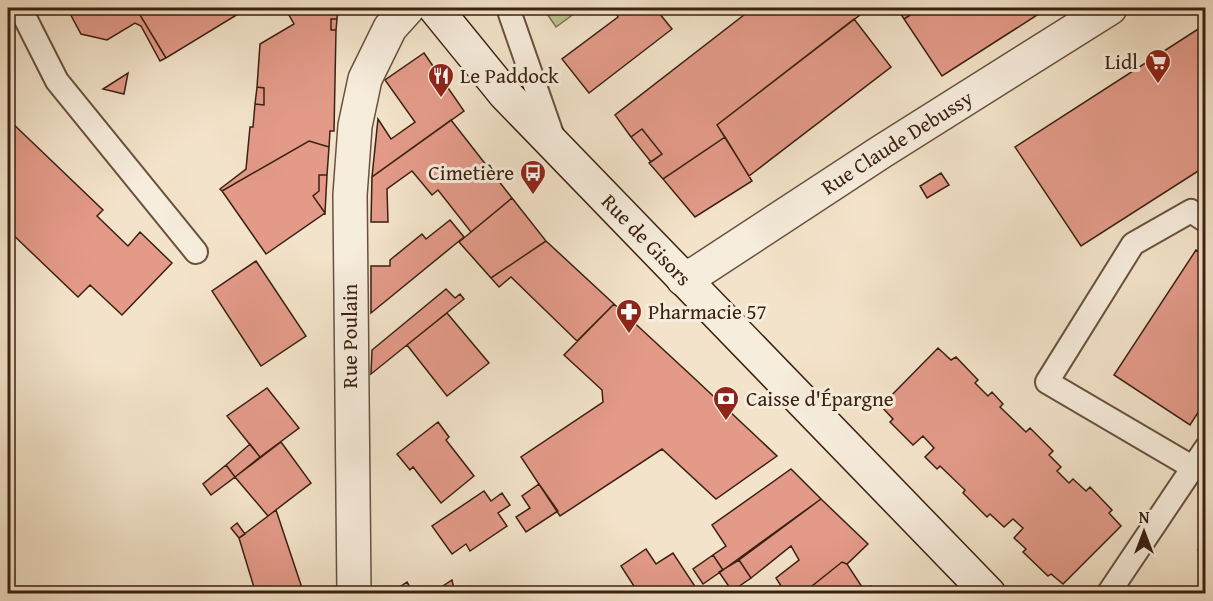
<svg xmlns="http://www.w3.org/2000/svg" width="1213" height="601" viewBox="0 0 1213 601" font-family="'Gentium Book Plus',serif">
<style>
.green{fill:#c0c293;stroke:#7d7252;stroke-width:1.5}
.building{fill:#e39a89;stroke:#3a2110;stroke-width:1.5}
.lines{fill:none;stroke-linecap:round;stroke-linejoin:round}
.service-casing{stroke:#68523e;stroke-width:26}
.minor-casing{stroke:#68523e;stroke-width:36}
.secondary-casing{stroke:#3a2110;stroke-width:36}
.service{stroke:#f7eddd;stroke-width:22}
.minor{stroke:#f7eddd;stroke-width:33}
.secondary{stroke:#f7eddd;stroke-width:33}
.labels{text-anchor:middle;stroke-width:6;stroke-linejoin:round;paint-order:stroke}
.poi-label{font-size:21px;fill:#3a2110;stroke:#f7eddd;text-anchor:start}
.street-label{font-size:21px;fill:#3a2110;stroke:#f7eddd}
</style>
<rect width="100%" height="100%" fill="#f3e3ca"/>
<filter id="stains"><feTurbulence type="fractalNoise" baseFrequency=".00333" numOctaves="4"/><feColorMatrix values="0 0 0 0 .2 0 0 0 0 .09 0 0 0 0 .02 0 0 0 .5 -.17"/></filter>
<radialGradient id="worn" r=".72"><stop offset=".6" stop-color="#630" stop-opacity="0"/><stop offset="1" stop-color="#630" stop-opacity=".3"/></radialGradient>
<path class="green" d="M543,8H582L556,27Z"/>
<path class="building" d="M67,8H153L140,15L166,58L160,61L141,26L135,23L107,40L81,34Z
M153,8H248L166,58L140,15Z
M285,8H338L337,19H331V30H336L334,131H330L329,147L309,141L222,191L220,189L246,169L250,127H253L255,104L264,105V88L257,87L260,44L294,24Z
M614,8H655L672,29L589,93L562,59L618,17Z
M753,8H869L717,125L725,137L663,179L649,163L662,154L642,129L631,137L615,115Z
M905,8H921L904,19L899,11Z
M921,8H1048L942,76L904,19Z
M331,19H337L336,30H331Z
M854,19L891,67L749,176L717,125Z
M1206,24V166L1081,246L1015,147Z
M424,53L464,111L372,177L378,119L391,139L415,122L385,80Z
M128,73L124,94L103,89Z
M257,87L264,88V105L255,104Z
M8,119L103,210L97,216L128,246L140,232L172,263L122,315L90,285L78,297L8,230Z
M451,120L512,198L471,232L438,190L432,195L412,171L387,189L388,222H371L372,177Z
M642,129L662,154L651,162L631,137Z
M725,137L752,181L695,217L663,179Z
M309,141L329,147L327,175H319V191L313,196L325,213L266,254L222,191Z
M941,173L949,185L927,198L920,186Z
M319,175H327L325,213L313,196L319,191Z
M512,198L546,241L491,278L459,242Z
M450,220L464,237L371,313V266H390V260L422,234L426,239Z
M546,241L614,304L577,341L511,277L499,287L491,278Z
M1196,250L1206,256V407L1201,413L1199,411L1190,425L1114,375Z
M256,261L306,336L261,366L212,291Z
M446,289L455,298L460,294L464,299L371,374L372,350Z
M614,304L694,378L777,456L716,499L662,449L560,516L521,457L603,402L602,390L564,355Z
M447,313L489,363L447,396L407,345Z
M938,348L951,360L956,357L978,380L975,383L988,396L992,392L1003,404L1000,407L1026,432L1030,428L1053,451L1049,455L1061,467L1057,471L1069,483L1073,479L1086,491L1090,487L1112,510L1109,513L1121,526L1063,584L1051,574L1048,576L1023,552L1026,549L1014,538L1023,528L1013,519L1004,527L990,514L987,517L963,493L965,490L940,466L937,469L925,457L934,448L923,436L913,445L890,422L893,419L881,406Z
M267,388L299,428L260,457L227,416Z
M438,422L449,437L446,440L474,476L441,503L413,467L410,470L397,454Z
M281,442L311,483L268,516L235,477Z
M250,444L260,457L235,477L226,465Z
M226,465L235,477L211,495L203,484Z
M791,469L821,499L723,570L713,555L726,546L712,525Z
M539,484L558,511L526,532L516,517L530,508L522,496Z
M484,491L491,501L502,493L510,505L498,513L507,526L470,551L466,544L452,554L432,526Z
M821,499L868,544L847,564L842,562L802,594H786L776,578L799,560L791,546L751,578L739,560Z
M276,510L304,594H256L239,538Z
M237,523L245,534L239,538L231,528Z
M1206,538V555L1198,550Z
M646,549L656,564L673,553L696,588L687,594H639L621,566Z
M713,555L723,570L703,584L693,569Z
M739,560L751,578L732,591L719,572Z
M842,562L847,564L864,590L871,586L877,594H802Z
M452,580L455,594H431Z
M407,582L414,594H389Z"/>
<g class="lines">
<defs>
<path id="service" d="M20,8L57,81L196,252
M508,8L553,137
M1192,467L1047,382L1133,244L1191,211L1206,221
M1108,594L1206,448"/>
<g id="minor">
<path id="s1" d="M683,279L698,272L881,152L1110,8"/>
<path d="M354,594L350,195L355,126L365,79L390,28L408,8"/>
</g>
<g id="secondary">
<path id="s2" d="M435,8L505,94L989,594"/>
</g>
</defs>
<use href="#service" class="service-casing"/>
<use href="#minor" class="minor-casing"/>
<use href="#secondary" class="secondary-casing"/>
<use href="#service" class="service"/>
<use href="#minor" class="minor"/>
<use href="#secondary" class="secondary"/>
</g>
<defs>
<symbol id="supermarket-pin" viewBox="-11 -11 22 30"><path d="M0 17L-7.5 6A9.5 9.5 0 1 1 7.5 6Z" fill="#8f2418" stroke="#f7eddd"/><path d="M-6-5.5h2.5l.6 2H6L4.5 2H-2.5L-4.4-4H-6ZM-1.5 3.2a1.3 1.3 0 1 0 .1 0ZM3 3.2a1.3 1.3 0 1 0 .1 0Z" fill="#fff"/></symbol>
<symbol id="restaurant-pin" viewBox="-11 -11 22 30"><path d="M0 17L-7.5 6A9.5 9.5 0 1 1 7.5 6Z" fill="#8f2418" stroke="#f7eddd"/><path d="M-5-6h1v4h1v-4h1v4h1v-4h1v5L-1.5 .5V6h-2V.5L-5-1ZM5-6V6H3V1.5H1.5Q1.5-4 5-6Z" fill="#fff"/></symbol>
<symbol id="bus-pin" viewBox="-11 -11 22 30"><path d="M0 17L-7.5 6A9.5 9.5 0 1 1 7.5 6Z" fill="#8f2418" stroke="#f7eddd"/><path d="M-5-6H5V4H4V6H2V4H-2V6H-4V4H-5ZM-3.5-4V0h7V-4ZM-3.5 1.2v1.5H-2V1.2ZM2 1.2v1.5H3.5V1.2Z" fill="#fff"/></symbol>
<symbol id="pharmacy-pin" viewBox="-11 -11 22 30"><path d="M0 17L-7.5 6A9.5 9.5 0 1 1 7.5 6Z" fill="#8f2418" stroke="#f7eddd"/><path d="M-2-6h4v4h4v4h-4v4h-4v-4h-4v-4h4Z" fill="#fff"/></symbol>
<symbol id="bank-pin" viewBox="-11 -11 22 30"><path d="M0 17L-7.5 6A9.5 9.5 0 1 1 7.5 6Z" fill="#8f2418" stroke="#f7eddd"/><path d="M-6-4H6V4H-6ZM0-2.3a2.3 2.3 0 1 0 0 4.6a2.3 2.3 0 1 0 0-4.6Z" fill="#fff"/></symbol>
</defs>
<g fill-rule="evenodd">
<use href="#supermarket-pin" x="1143" y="47" width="30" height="40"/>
<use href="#restaurant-pin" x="426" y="61" width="30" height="40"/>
<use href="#bus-pin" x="518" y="158" width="30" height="40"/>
<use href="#pharmacy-pin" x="614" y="297" width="30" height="40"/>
<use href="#bank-pin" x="711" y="384" width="30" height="40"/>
</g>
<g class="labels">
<g class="poi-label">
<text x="1138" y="69" text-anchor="end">Lidl</text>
<text x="460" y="83">Le Paddock</text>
<text x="514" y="180" text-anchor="end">Cimetière</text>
<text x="648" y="319">Pharmacie 57</text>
<text x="746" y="406">Caisse d'Épargne</text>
</g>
<g class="street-label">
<text dy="7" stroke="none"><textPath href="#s1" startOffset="254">Rue Claude Debussy</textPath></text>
<text dy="7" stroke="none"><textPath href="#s2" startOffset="314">Rue de Gisors</textPath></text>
<text transform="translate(350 336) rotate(-90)" y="7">Rue Poulain</text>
</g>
</g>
<rect width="1213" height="601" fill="none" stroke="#f3e3ca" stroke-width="30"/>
<rect x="9" y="9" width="1195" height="583" fill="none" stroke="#3a2110" stroke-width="3"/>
<rect x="15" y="15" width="1183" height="571" fill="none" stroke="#3a2110" stroke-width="1.5"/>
<g transform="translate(1144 532)" stroke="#f7eddd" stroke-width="4.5" paint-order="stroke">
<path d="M0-4.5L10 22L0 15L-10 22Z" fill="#3a2110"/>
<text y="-9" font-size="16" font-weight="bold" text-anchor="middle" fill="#3a2110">N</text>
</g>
<rect width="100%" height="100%" filter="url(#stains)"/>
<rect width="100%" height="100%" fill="url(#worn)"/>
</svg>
